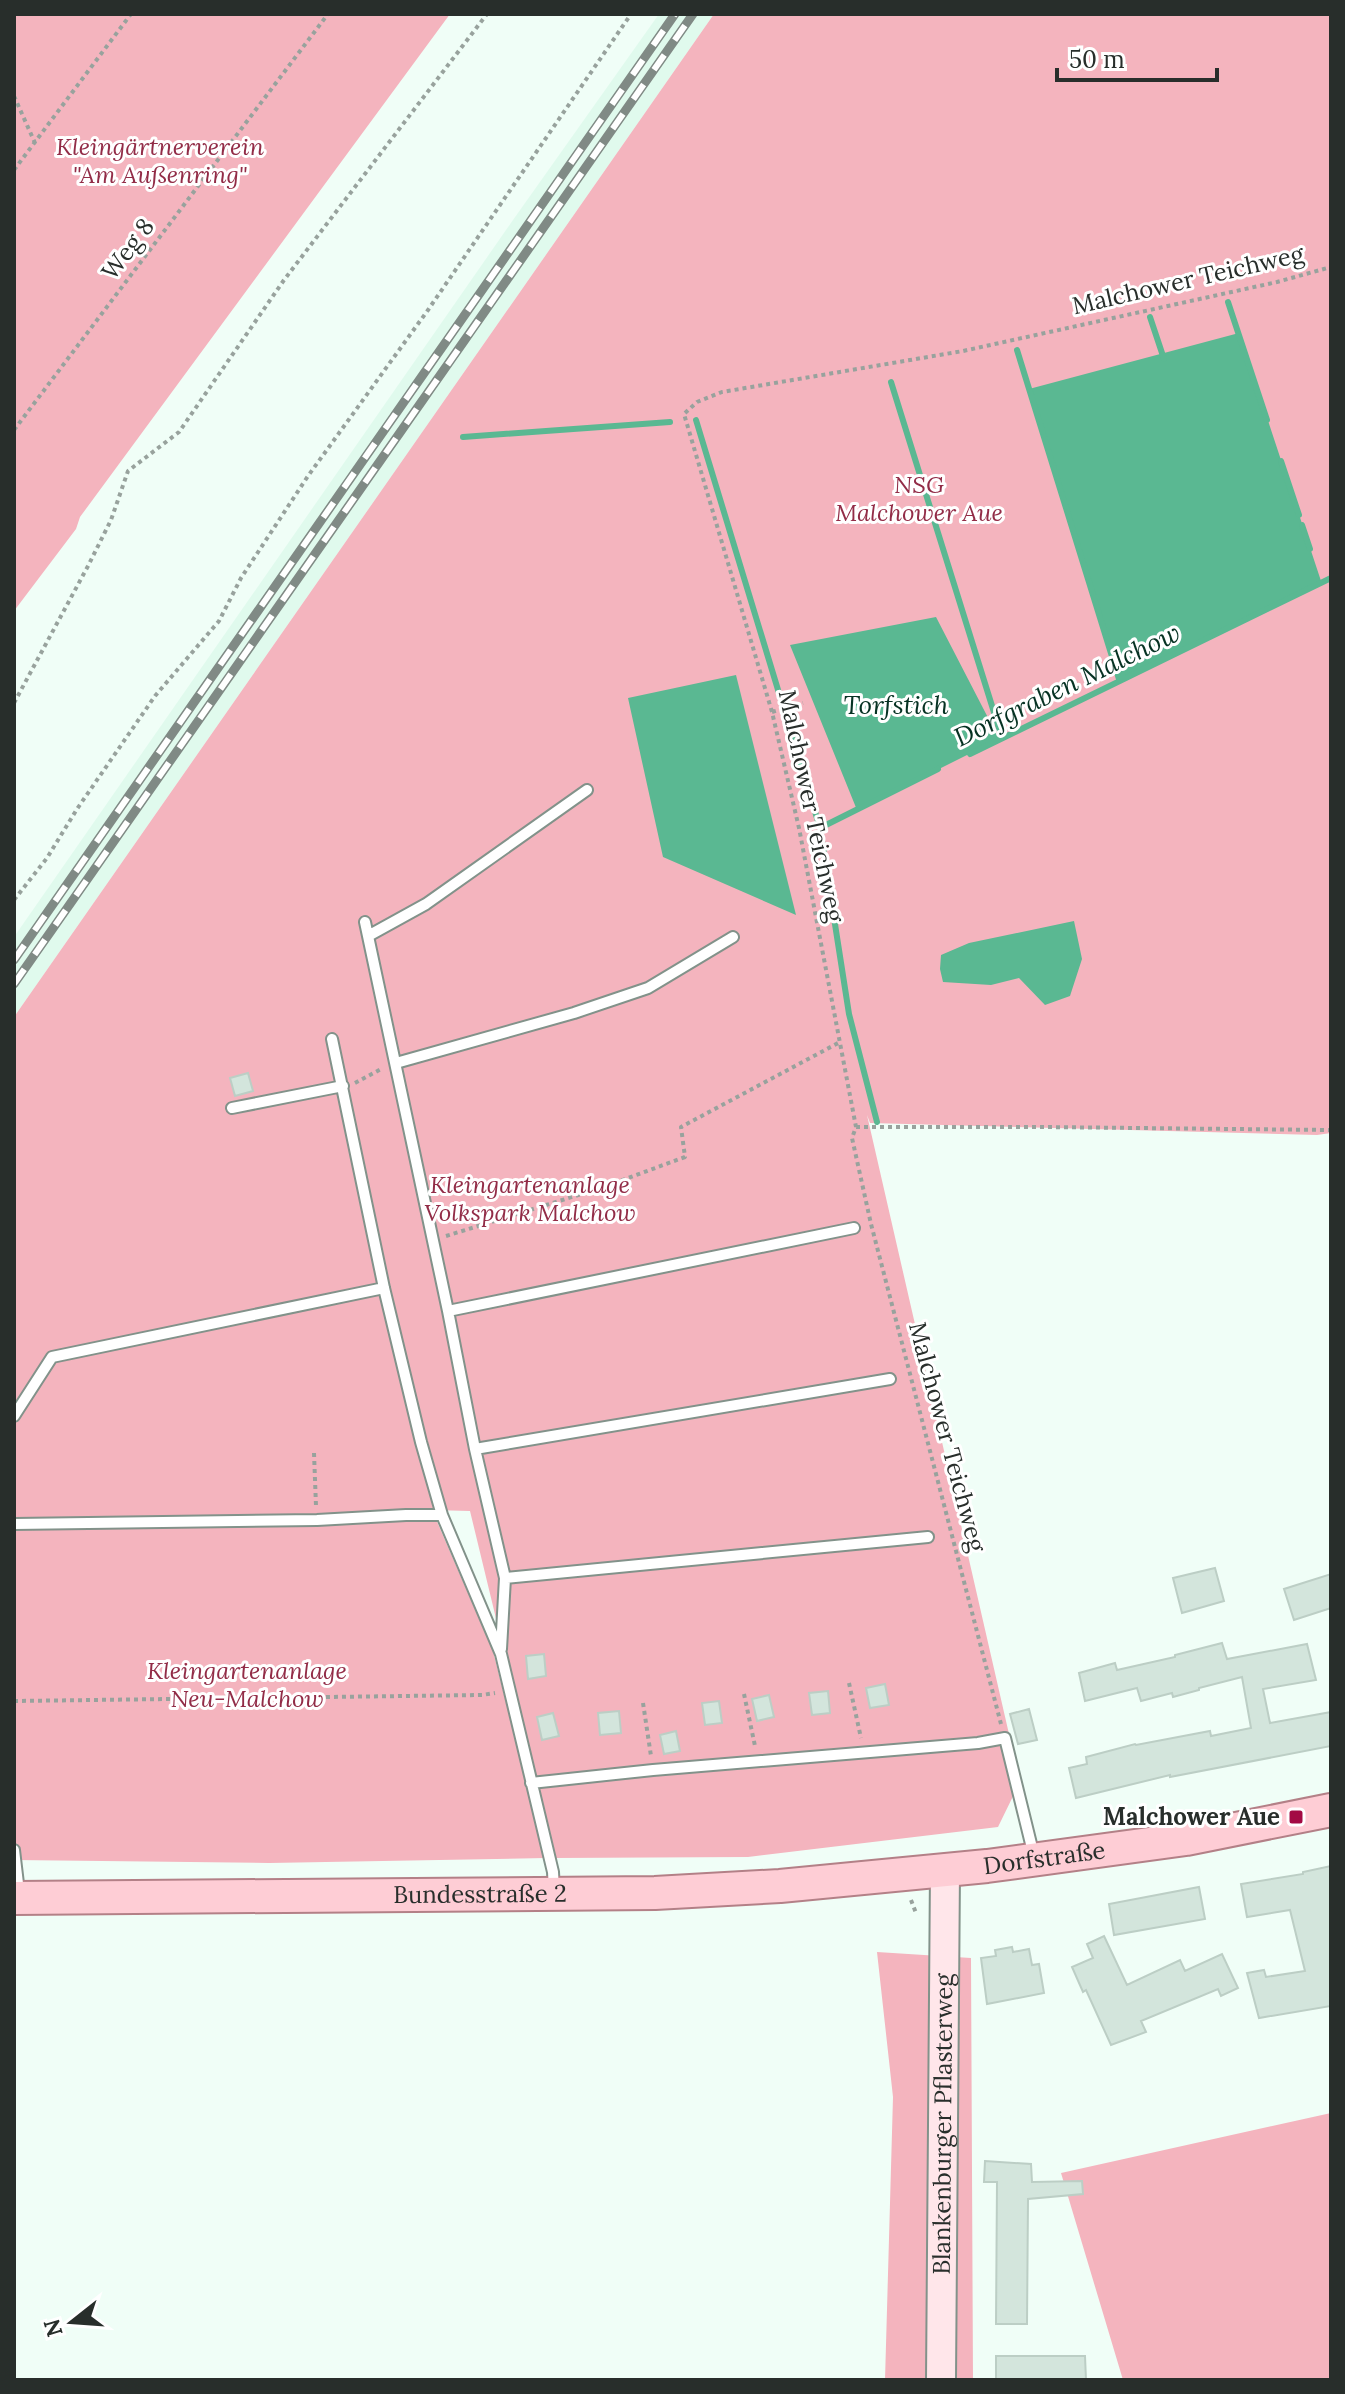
<svg xmlns="http://www.w3.org/2000/svg" width="1345" height="2394" viewBox="0 0 1345 2394" font-family="Lora,serif">
<style>
.built{fill:#e0faed}
.green{fill:#f4b4be}
.water{fill:#5ab892}
.lines{fill:none;stroke-linecap:round;stroke-linejoin:round}
.stream{stroke:#5ab892;stroke-width:6}
.building{fill:#d3e5dc;stroke:#bccec5;stroke-width:2}
.service-casing{stroke:#82928a;stroke-width:14}
.secondary-casing{stroke:#82928a;stroke-width:32}
.primary-casing{stroke:#b38087;stroke-width:36}
.path{stroke:#98a29d;stroke-width:4;stroke-dasharray:4 4;stroke-linecap:butt}
.service{stroke:#fff;stroke-width:10}
.secondary{stroke:#ffe6ea;stroke-width:28}
.primary{stroke:#fecdd5;stroke-width:32}
.rail-casing{stroke:#808a85;stroke-width:9}
.rail{stroke:#fff;stroke-width:6;stroke-dasharray:18;stroke-linecap:butt}
.poi-dot{fill:#a30a44;stroke:#fff;stroke-width:3}
.labels{text-anchor:middle;stroke-width:6;stroke-linejoin:round;paint-order:stroke}
.park-label{font-size:24px;font-style:italic;fill:#922c47;stroke:#fff}
.street-label{font-size:24px;fill:#282e2b;stroke:#fff}
.poi-label{font-size:24px;font-weight:bold;fill:#282e2b;stroke:#fff;text-anchor:end}
.water-label{font-size:26px;font-style:italic;fill:#063223;stroke:#fff}
</style>
<rect width="100%" height="100%" fill="#f0fef7"/>
<path class="built" d="M659,14H714L14,1017V937L513,220Z"/>
<path class="green" d="M14,14H450L80,517L76,529L14,611Z
M714,14H1331V1133L1317,1135L870,1123L867,1115L1020,1782L998,1827L748,1857L554,1858L470,1511L432,1510L493,1651L545,1858L269,1863L14,1860V1017Z
M877,1952L971,1958L973,2380H885L893,2097Z
M1331,2113V2380H1123L1061,2173Z"/>
<path class="water" d="M1239,333L1321,581L1120,682L1029,389Z
M936,617L999,739L857,810L790,645Z
M736,675L796,915L663,857L628,698Z
M1074,921L1082,959L1070,996L1045,1005L1019,978L991,985L943,982L940,969L941,955L969,943Z"/>
<g class="lines">
<path class="stream" d="M1228,302L1267,420
M1150,317L1164,359
M1017,350L1119,679
M891,382L1002,738
M696,420L820,828L849,1014L877,1122
M463,437L670,422
M1281,461L1299,515
M1302,525L1310,549
M970,754L1331,578
M820,828L938,769"/>
</g>
<path class="building" d="M248,1073L253,1091L235,1096L230,1078Z
M1215,1568L1224,1601L1182,1613L1173,1578Z
M1331,1574V1608L1294,1620L1284,1589Z
M1222,1643L1227,1659L1307,1644L1316,1680L1263,1689L1270,1723L1331,1712V1746L1170,1777V1775L1076,1798L1069,1768L1087,1764L1086,1757L1135,1744L1136,1745L1210,1731L1211,1736L1251,1728L1242,1677L1199,1688V1690L1173,1697L1172,1693L1141,1701L1137,1688L1085,1701L1079,1673L1115,1663L1117,1670L1175,1657V1655Z
M544,1654L546,1676L528,1679L526,1656Z
M885,1684L889,1705L870,1708L866,1688Z
M828,1691L830,1713L812,1715L809,1693Z
M769,1695L774,1717L757,1721L752,1699Z
M719,1701L722,1723L705,1725L702,1703Z
M1029,1709L1037,1740L1018,1744L1010,1714Z
M619,1711L621,1733L600,1735L598,1713Z
M553,1713L559,1736L542,1740L537,1717Z
M676,1731L680,1751L664,1754L660,1735Z
M1331,1866V2006L1259,2018L1247,1973L1264,1970L1266,1977L1305,1971L1290,1910L1247,1917L1241,1884L1303,1874V1872Z
M1199,1887L1205,1919L1114,1935L1109,1904Z
M1104,1936L1127,1985L1180,1960L1185,1971L1222,1954L1238,1988L1221,1996L1218,1989L1141,2021L1146,2032L1111,2045L1086,1990L1083,1992L1072,1967L1093,1958L1087,1944Z
M1012,1947L1013,1952L1029,1949L1032,1965L1039,1964L1044,1993L987,2004L981,1958L996,1956L995,1950Z
M985,2161L1031,2164L1032,2182L1082,2181L1083,2194L1028,2199L1027,2324H996L997,2182H984Z
M996,2356H1085L1086,2380H996Z"/>
<g class="lines">
<defs>
<path id="service" d="M365,922L448,1311L475,1449L505,1578L501,1649
M368,936L426,904L587,790
M332,1039L384,1288L421,1442L442,1515L501,1654L553,1872L554,1890
M396,1063L574,1013L648,988L733,937
M232,1108L343,1086
M448,1311L854,1228
M14,1416L52,1357L384,1288
M475,1449L890,1379
M14,1524L317,1520L406,1515H442
M505,1578L928,1537
M531,1783L653,1770L978,1743L1005,1738L1034,1856
M14,1850L19,1892"/>
<g id="secondary">
<path id="s1" d="M941,2380L945,1870"/>
</g>
<g id="primary">
<path id="s2" d="M14,1898L655,1893L780,1886L987,1866L1186,1839L1331,1810"/>
</g>
</defs>
<use href="#service" class="service-casing"/>
<use href="#secondary" class="secondary-casing"/>
<use href="#primary" class="primary-casing"/>
<path class="path" d="M14,96L35,143
M14,170L131,14
M14,430L328,14
M14,703L88,566L111,520L128,471L179,432L284,280L487,14
M772,712L803,703
M14,900L47,858L77,809L155,696L219,621L241,578L308,476L428,310L631,14
M355,1083L383,1068
M856,1127H1041L1331,1130
M446,1236L601,1188L685,1157L681,1127L840,1042
M314,1453L316,1506
M849,1683L861,1738
M744,1694L755,1746
M14,1701L482,1695L495,1693
M643,1703L651,1756
M1001,1724L871,1224L852,1138L856,1127L799,828L772,712L684,414L697,402L722,392L963,351L1277,282L1331,267
M911,1900L916,1913"/>
<use href="#service" class="service"/>
<use href="#secondary" class="secondary"/>
<use href="#primary" class="primary"/>
<defs>
<path id="rail" d="M14,960L675,14
M14,984L693,14"/>
</defs>
<use href="#rail" class="rail-casing"/>
<use href="#rail" class="rail"/>
</g>
<rect class="poi-dot" x="1288" y="1809" width="16" height="16" rx="4"/>
<g class="labels">
<g class="park-label">
<text x="160" y="155">Kleingärtnerverein<tspan x="160" dy="28">"Am Außenring"</tspan></text>
<text x="919" y="493">NSG<tspan x="919" dy="28">Malchower Aue</tspan></text>
<text x="530" y="1193">Kleingartenanlage<tspan x="530" dy="28">Volkspark Malchow</tspan></text>
<text x="247" y="1679">Kleingartenanlage<tspan x="247" dy="28">Neu-Malchow</tspan></text>
</g>
<g class="street-label">
<text transform="translate(128 249) rotate(-53)" y="8">Weg 8</text>
<text transform="translate(1188 280) rotate(-13)" y="8">Malchower Teichweg</text>
<text transform="translate(811 806) rotate(78)" y="8">Malchower Teichweg</text>
<text transform="translate(947 1437) rotate(75)" y="8">Malchower Teichweg</text>
<text dy="8" stroke="none"><textPath href="#s2" startOffset="1032">Dorfstraße</textPath></text>
<text dy="8" stroke="none"><textPath href="#s2" startOffset="466">Bundesstraße 2</textPath></text>
<text dy="8" stroke="none"><textPath href="#s1" startOffset="256">Blankenburger Pflasterweg</textPath></text>
</g>
<g class="poi-label">
<text x="1280" y="1825">Malchower Aue</text>
</g>
<g class="water-label">
<text transform="translate(1067 685) rotate(-26)" y="9">Dorfgraben Malchow</text>
<text x="896" y="714">Torfstich</text>
</g>
</g>
<rect width="1345" height="2394" fill="none" stroke="#282e2b" stroke-width="32"/>
<g transform="translate(72 2322) rotate(253)" stroke="#ffffff" stroke-width="6" paint-order="stroke">
<path d="M0-6L14 30L0 20L-14 30Z" fill="#282e2b"/>
<text y="-12" font-size="22" font-weight="bold" text-anchor="middle" fill="#282e2b">N</text>
</g>
<path d="M1057 68v12h160v-12" fill="none" stroke="#282e2b" stroke-width="4"/>
<text x="1069" y="68" font-size="24" fill="#282e2b" stroke="#ffffff" stroke-width="6" paint-order="stroke">50 m</text>
</svg>
